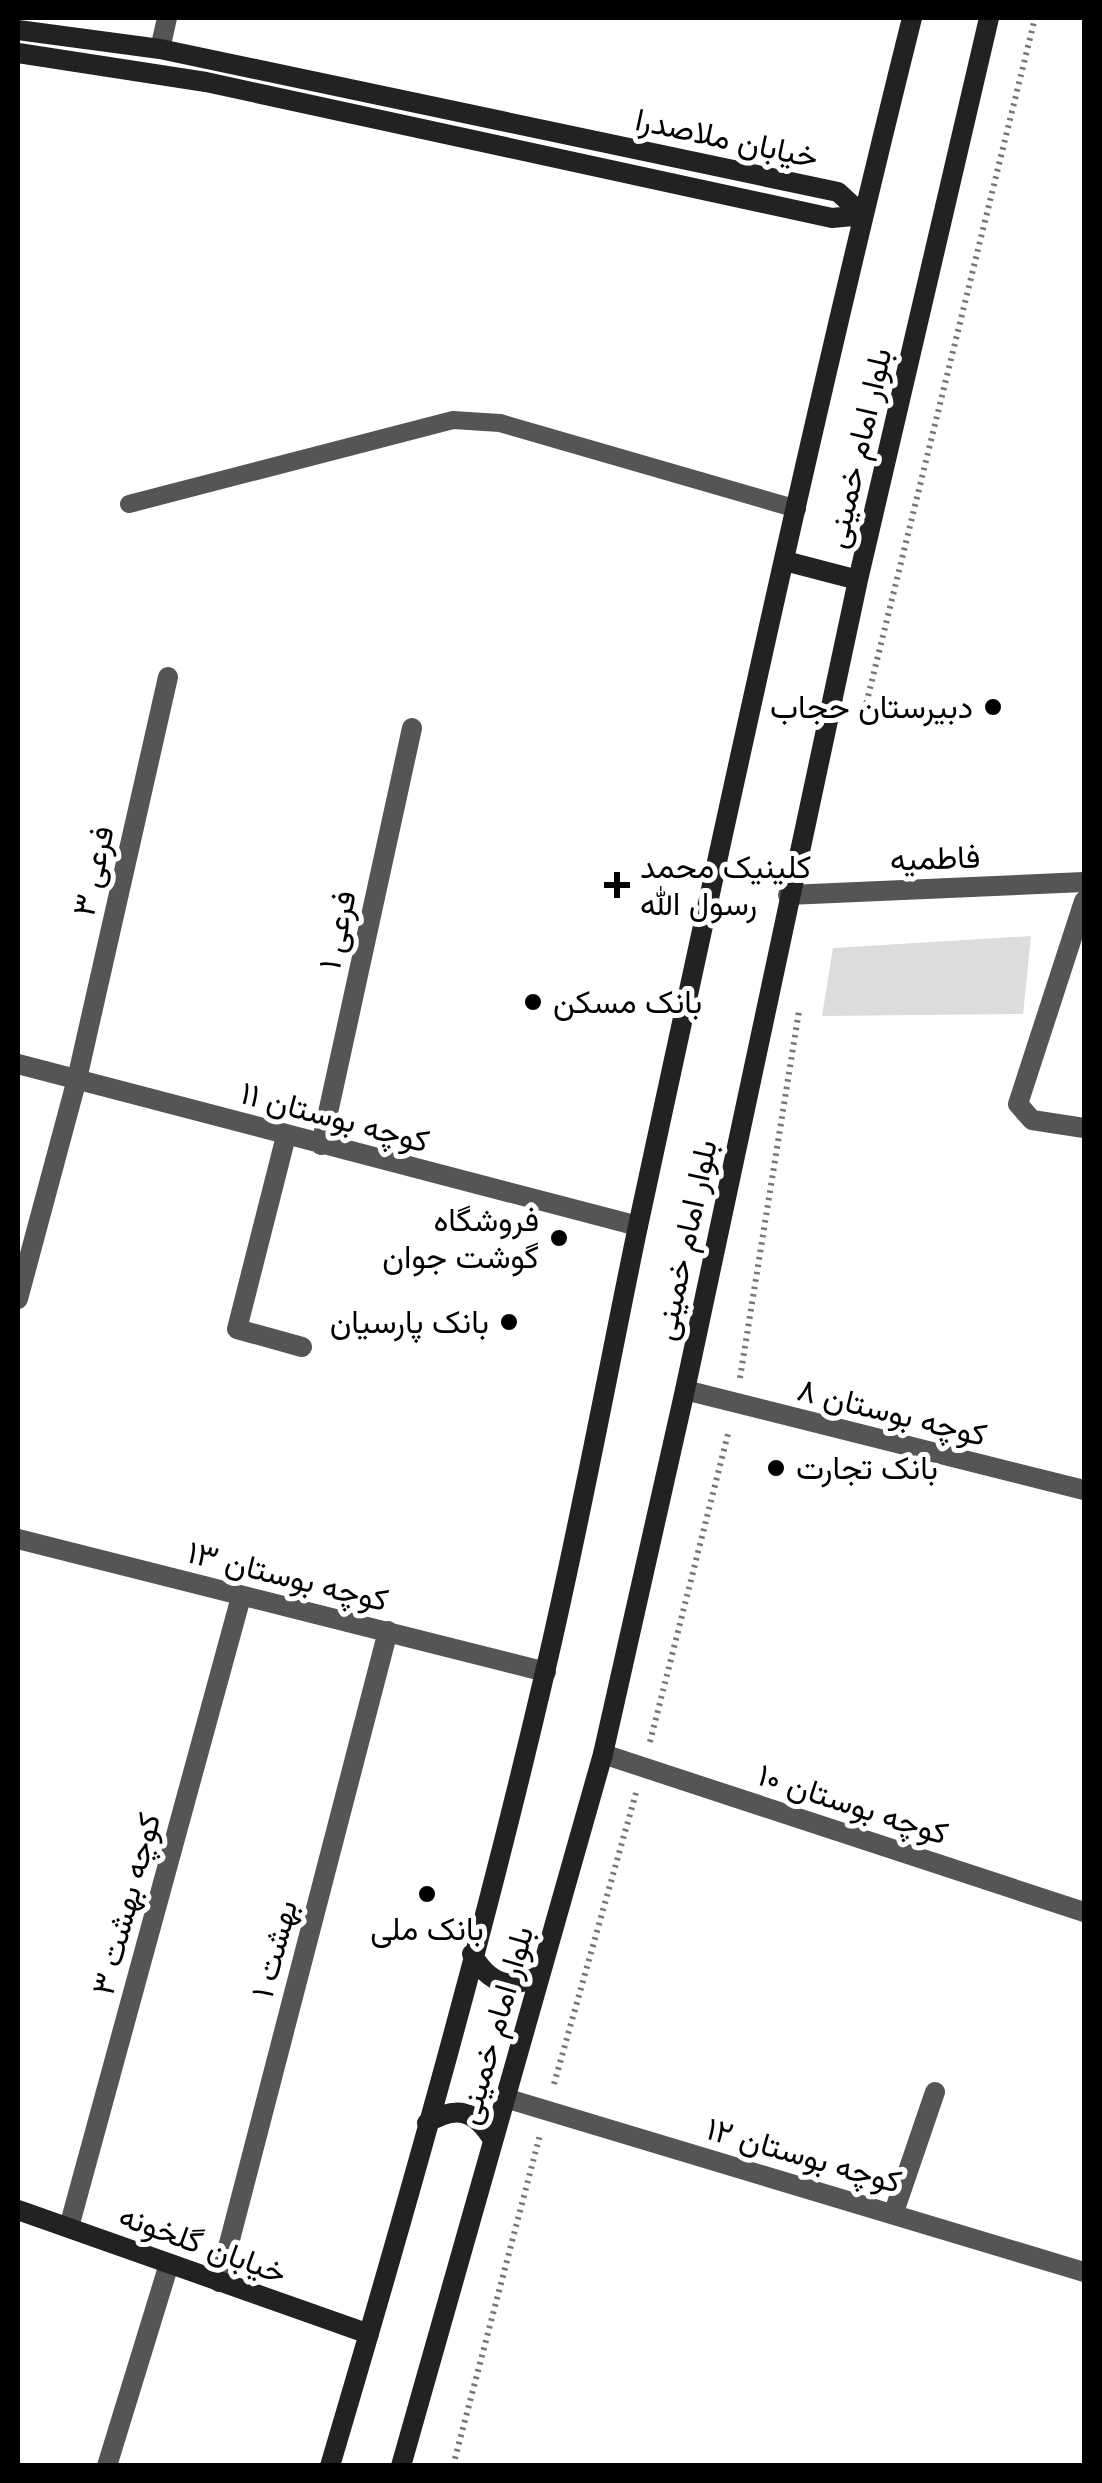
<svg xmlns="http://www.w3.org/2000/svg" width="1102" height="2483" viewBox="0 0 1102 2483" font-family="'PT Sans',Vazirmatn,sans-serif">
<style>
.green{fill:#dcdcdc}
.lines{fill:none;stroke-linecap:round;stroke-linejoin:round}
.path{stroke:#777;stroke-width:6;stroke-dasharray:2.5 5;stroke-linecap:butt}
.lane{stroke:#555;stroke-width:18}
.street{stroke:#555;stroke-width:20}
.secondary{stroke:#222;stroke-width:20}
.poi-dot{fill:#000;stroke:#fff;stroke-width:4}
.labels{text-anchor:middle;stroke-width:10;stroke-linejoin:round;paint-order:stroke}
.street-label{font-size:32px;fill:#000;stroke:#fff}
.poi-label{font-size:32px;fill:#000;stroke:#fff;text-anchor:end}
</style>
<rect width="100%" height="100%" fill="#fff"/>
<path class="green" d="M1031,936L1023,1014L822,1016L833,948Z"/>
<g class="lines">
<path class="path" d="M861,725L1035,18
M740,1378L799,1011
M650,1742L729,1430
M554,2084L636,1793
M453,2466L540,2135"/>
<path class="lane" d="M129,504L453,420L500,423L797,509"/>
<path class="street" d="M160,49L167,18
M788,895L1084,882
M1084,901L1018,1104L1032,1120L1084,1128
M18,1064L638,1226
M286,1136L237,1329L302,1347
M321,1145L412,728
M18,1299L77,1079L168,677
M685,1390L1084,1490
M18,1539L546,1672
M603,1754L1084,1912
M505,2098L1084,2272
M894,2212L935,2092
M69,2227L241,1597
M219,2282L388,1631
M107,2466L169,2264"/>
<path class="secondary" d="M18,30L160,49L838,192L863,215
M18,53L206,82L832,218L863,215
M785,561L858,580
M472,1954C489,1984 510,1991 540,1975
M427,2123C457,2105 475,2110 493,2140
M18,2210L369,2334
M330,2466C408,2203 483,1938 545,1672C580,1524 607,1375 638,1226C725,823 812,418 912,18
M401,2466L603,1754L685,1390L858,580L989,18"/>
</g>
<g class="poi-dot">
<circle cx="993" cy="707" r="10"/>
<path d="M612 870h10v10h10v10h-10v10h-10v-10h-10v-10h10z"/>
<circle cx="533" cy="1002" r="10"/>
<circle cx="559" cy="1238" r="10"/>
<circle cx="509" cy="1322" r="10"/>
<circle cx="776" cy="1468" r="10"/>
<circle cx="427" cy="1894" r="10"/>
</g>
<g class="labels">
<g class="street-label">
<text transform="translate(727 138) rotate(12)" y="11">خیابان ملاصدرا</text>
<text transform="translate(858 448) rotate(-77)" y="11">بلوار امام خمینی</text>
<text transform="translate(935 858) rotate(-2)" y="11">فاطمیه</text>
<text transform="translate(93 871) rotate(-77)" y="11">فرعی ۳</text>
<text transform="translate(337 930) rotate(-78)" y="11">فرعی ۱</text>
<text transform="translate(335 1117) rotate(15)" y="11">کوچه بوستان ۱۱</text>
<text transform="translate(685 1240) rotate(-78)" y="11">بلوار امام خمینی</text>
<text transform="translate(892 1412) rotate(14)" y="11">کوچه بوستان ۸</text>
<text transform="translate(288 1576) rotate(14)" y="11">کوچه بوستان ۱۳</text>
<text transform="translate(853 1804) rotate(18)" y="11">کوچه بوستان ۱۰</text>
<text transform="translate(126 1904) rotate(-75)" y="11">کوچه بهشت ۳</text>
<text transform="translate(274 1949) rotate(-75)" y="11">بهشت ۱</text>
<text transform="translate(495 2025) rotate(-74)" y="11">بلوار امام خمینی</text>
<text transform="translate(804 2155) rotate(16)" y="11">کوچه بوستان ۱۲</text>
<text transform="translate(203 2244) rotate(20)" y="11">خیابان گلخونه</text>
</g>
<g class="poi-label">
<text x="973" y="718">دبیرستان حجاب</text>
<text x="640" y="878" text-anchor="start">کلینیک محمد<tspan x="640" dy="37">رسول الله</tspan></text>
<text x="553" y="1013" text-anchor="start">بانک مسکن</text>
<text x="539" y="1231">فروشگاه<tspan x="539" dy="37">گوشت جوان</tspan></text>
<text x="489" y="1333">بانک پارسیان</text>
<text x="796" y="1479" text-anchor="start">بانک تجارت</text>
<text x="427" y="1940" text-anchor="middle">بانک ملی</text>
</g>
</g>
<rect width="1102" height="2483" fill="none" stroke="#000000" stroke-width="40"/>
</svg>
